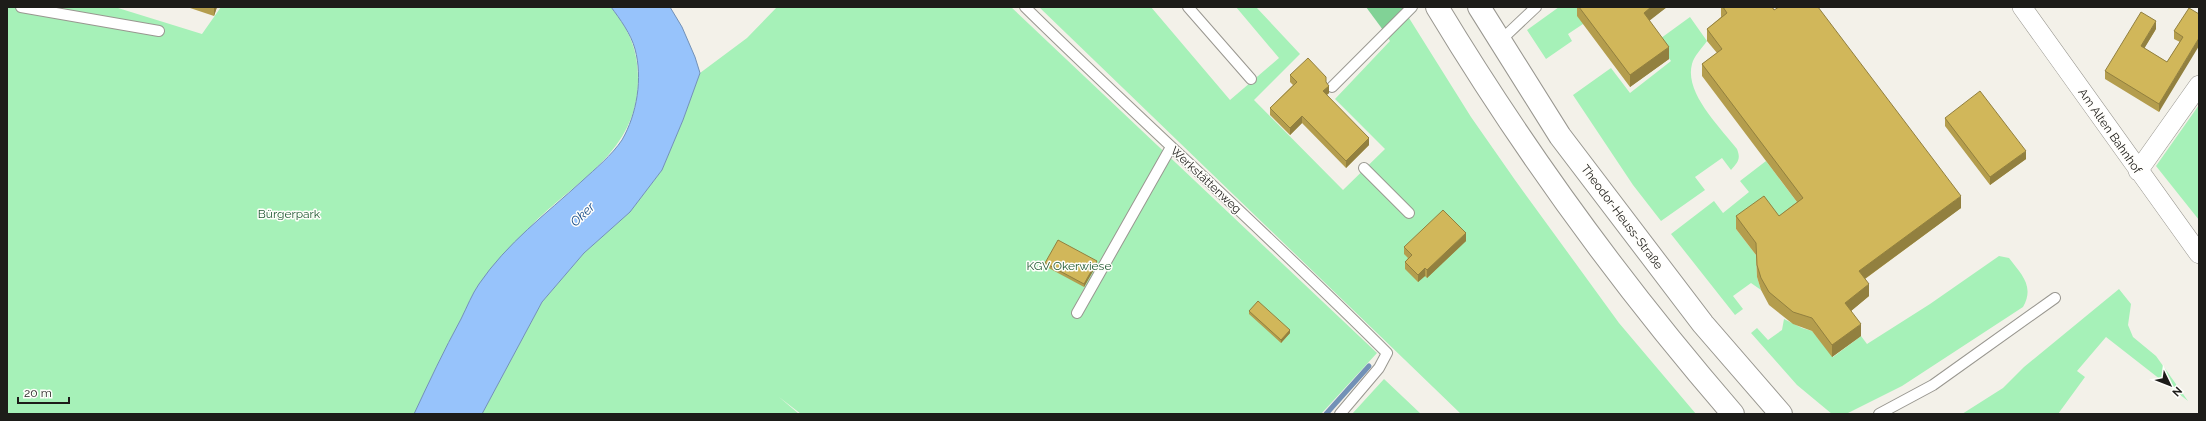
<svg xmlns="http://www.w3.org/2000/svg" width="2206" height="421" viewBox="0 0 2206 421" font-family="Raleway,sans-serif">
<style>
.green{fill:#a6f1b8}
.forest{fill:#81d296}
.water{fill:#97c3fb;stroke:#7291b7}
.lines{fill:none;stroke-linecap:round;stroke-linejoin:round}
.stream{stroke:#7291b7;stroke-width:5}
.service-casing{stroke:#999790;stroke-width:12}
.minor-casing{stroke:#999790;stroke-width:20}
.secondary-casing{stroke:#999790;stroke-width:24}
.service{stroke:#fff;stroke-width:10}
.minor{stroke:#fff;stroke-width:19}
.secondary{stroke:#fff;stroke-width:22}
.wall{fill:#b49d4d}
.shaded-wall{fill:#92803f}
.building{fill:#d1b75a;stroke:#92803f}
.labels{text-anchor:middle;stroke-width:3;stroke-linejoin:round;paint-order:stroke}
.street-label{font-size:12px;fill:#1d1c19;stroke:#fffefb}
.park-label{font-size:12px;fill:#215a34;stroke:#fffefb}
.water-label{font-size:13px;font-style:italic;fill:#144a88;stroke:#fffefb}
</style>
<rect width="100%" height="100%" fill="#f3f1e9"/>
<path class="green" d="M7,7L118,8L202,34L221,7H611C629,30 638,49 638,79C638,152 576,180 532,225C514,243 494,263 479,284C472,294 467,307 461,319C444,350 429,382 414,414H7Z
M777,7H1011L1377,353L1321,414H801L779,397L799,414H482L542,302L584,253L630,212L662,170L683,120L700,73L747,38Z
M1039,7H1151L1230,100L1279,58L1236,7H1256L1300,54L1254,100L1343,190L1385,149L1335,99L1390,41L1383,30L1404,10L1471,117L1515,180L1619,323L1696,414H1461Z
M1559,7H1589L1583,24L1568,34L1572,41L1546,59L1527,30Z
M1690,17L1707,41C1702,48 1694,56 1692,64C1684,93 1721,128 1737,149C1741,159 1738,162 1731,170L1722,158L1695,177L1705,190L1661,221L1633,185L1573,95L1611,68L1630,93L1671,61L1657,41Z
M2199,105V220L2156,166Z
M1766,161L1803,210L1736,229L1756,255L1757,277L1761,290L1751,283L1733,296L1743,309L1735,315L1671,234L1714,201L1723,213L1749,192L1740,181Z
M1999,256L2009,258C2021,274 2035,286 2023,307L1902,386L1846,414H1832L1797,385L1751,333L1757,328L1768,340L1782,330L1784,319L1802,328L1812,331L1833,357L1861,336L1867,344L1930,304Z
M2119,289L2131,304L2128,325L2133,337L2156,356L2188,401L2106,337L2077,371L2085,377L2058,414H1962L2003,388L2024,367Z
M1384,379L1421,414H1352Z"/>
<path class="forest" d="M1366,7H1403L1404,10L1383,30Z"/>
<path class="water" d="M611,7H670L682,27L695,57L700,73L683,120L662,170L630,212L584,253L542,302L482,414H414C429,382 444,350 461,319C467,307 472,294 479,284C507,243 546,214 582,181C595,169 612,155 622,140C637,114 643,78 635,49C631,34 620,19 611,7Z"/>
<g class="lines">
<path class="stream" d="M1326,414L1369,366"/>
<defs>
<path id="service" d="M21,7L159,31
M1025,7C1144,124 1269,235 1387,353L1379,368L1340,414
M1188,7L1251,79
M1500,41L1536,7
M1332,87L1412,7
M1364,168L1409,213
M1077,313L1171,147
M1879,414L1933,385L2055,298"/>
<path id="minor" d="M2022,7L2199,254
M2138,171L2199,85"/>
<path id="secondary" d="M1437,7C1524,151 1623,287 1733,414
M1479,7L1560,136L1703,324L1781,414"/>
</defs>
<use href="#service" class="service-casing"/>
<use href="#minor" class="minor-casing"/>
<use href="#secondary" class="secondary-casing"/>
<use href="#service" class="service"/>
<use href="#minor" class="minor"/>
<use href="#secondary" class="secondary"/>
</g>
<path class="wall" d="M187,7H217L214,16Z
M1577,7H1667L1649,20L1669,59L1630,87L1577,16Z
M1721,7H1772L1961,208L1865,279L1869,296L1851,311L1861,336L1832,357L1812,331L1793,324L1769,305L1761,290L1757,277L1756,255L1736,229V216H1779L1797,202L1702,76V64L1717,53L1707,41V29L1721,17Z
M2199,14L2159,112L2105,79V71L2156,29L2144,48L2167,62L2180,42L2174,39V31Z
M1290,75L1326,82L1329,93L1327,95L1369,145L1346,168L1302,123L1290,135L1270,115V108L1293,85L1290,82Z
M1945,118L2026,159L1990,185L1945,126Z
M1466,241L1427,278L1425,276L1418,282L1405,269V262L1408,258L1404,254V247Z
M1045,263L1097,264L1084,287L1045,266Z
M1249,311L1290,333L1281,343L1249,314Z"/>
<path class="shaded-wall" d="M214,7H217L214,16Z
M1651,7H1667L1644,25V13Z
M2156,21V29L2141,54V46Z
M2199,38V46L2159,112V104Z
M1669,47V59L1630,87V75Z
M1326,77V84L1329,86V93L1323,98V91Z
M1302,116V123L1290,135V128Z
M1369,138V145L1346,168V161Z
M2026,151V159L1990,185V177Z
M1961,196V208L1859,283V271Z
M1466,233V241L1427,278V270Z
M1097,261V264L1084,287V284Z
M1425,268V276L1418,282V275Z
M1869,284V296L1845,316V303Z
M1861,324V336L1832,357V345Z
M1290,330V333L1281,343V340Z"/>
<path class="building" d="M1579,7H1651L1644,13L1669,47L1630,75Z
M1723,7H1772L1774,10L1779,7H1818L1961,196L1859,271L1869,284L1845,303L1861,324L1832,345L1812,318L1793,312L1769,292L1761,278L1757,265L1756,243L1736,216L1764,196L1779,216L1803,198L1702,64L1722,49L1707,29L1727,13Z
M2189,8L2199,14V38L2159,104L2105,71L2141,12L2156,21L2141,46L2167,62L2183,37L2174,31Z
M1308,58L1326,77V82L1329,86L1323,91L1369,138L1346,161L1302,116L1290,128L1270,108L1297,82L1290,75Z
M1980,91L2026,151L1990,177L1945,118Z
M1443,210L1466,233L1427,270L1425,268L1418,275L1405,262L1412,255L1404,247Z
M1058,240L1097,261L1084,284L1045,263Z
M1258,301L1290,330L1281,340L1249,311Z"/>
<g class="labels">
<g class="street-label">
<text transform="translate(2110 131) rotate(55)" y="4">Am Alten Bahnhof</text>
<text transform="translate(1206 180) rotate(43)" y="4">Werkstättenweg</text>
<text transform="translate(1622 217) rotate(53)" y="4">Theodor-Heuss-Straße</text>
</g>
<g class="park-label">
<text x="289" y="218">Bürgerpark</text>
<text x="1069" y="270">KGV Okerwiese</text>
</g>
<g class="water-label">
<text transform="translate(582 214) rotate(-44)" y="5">Oker</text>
</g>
</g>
<rect width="2206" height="421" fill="none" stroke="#1d1c19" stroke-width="16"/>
<g transform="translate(2170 385) rotate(133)" stroke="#fffefb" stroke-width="3" paint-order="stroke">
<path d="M0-3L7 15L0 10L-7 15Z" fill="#1d1c19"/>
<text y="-6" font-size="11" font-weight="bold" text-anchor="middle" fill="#1d1c19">N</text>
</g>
<path d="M18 397v6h51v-6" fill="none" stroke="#1d1c19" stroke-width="2"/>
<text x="24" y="397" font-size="12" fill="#1d1c19" stroke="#fffefb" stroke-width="3" paint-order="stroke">20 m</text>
</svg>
